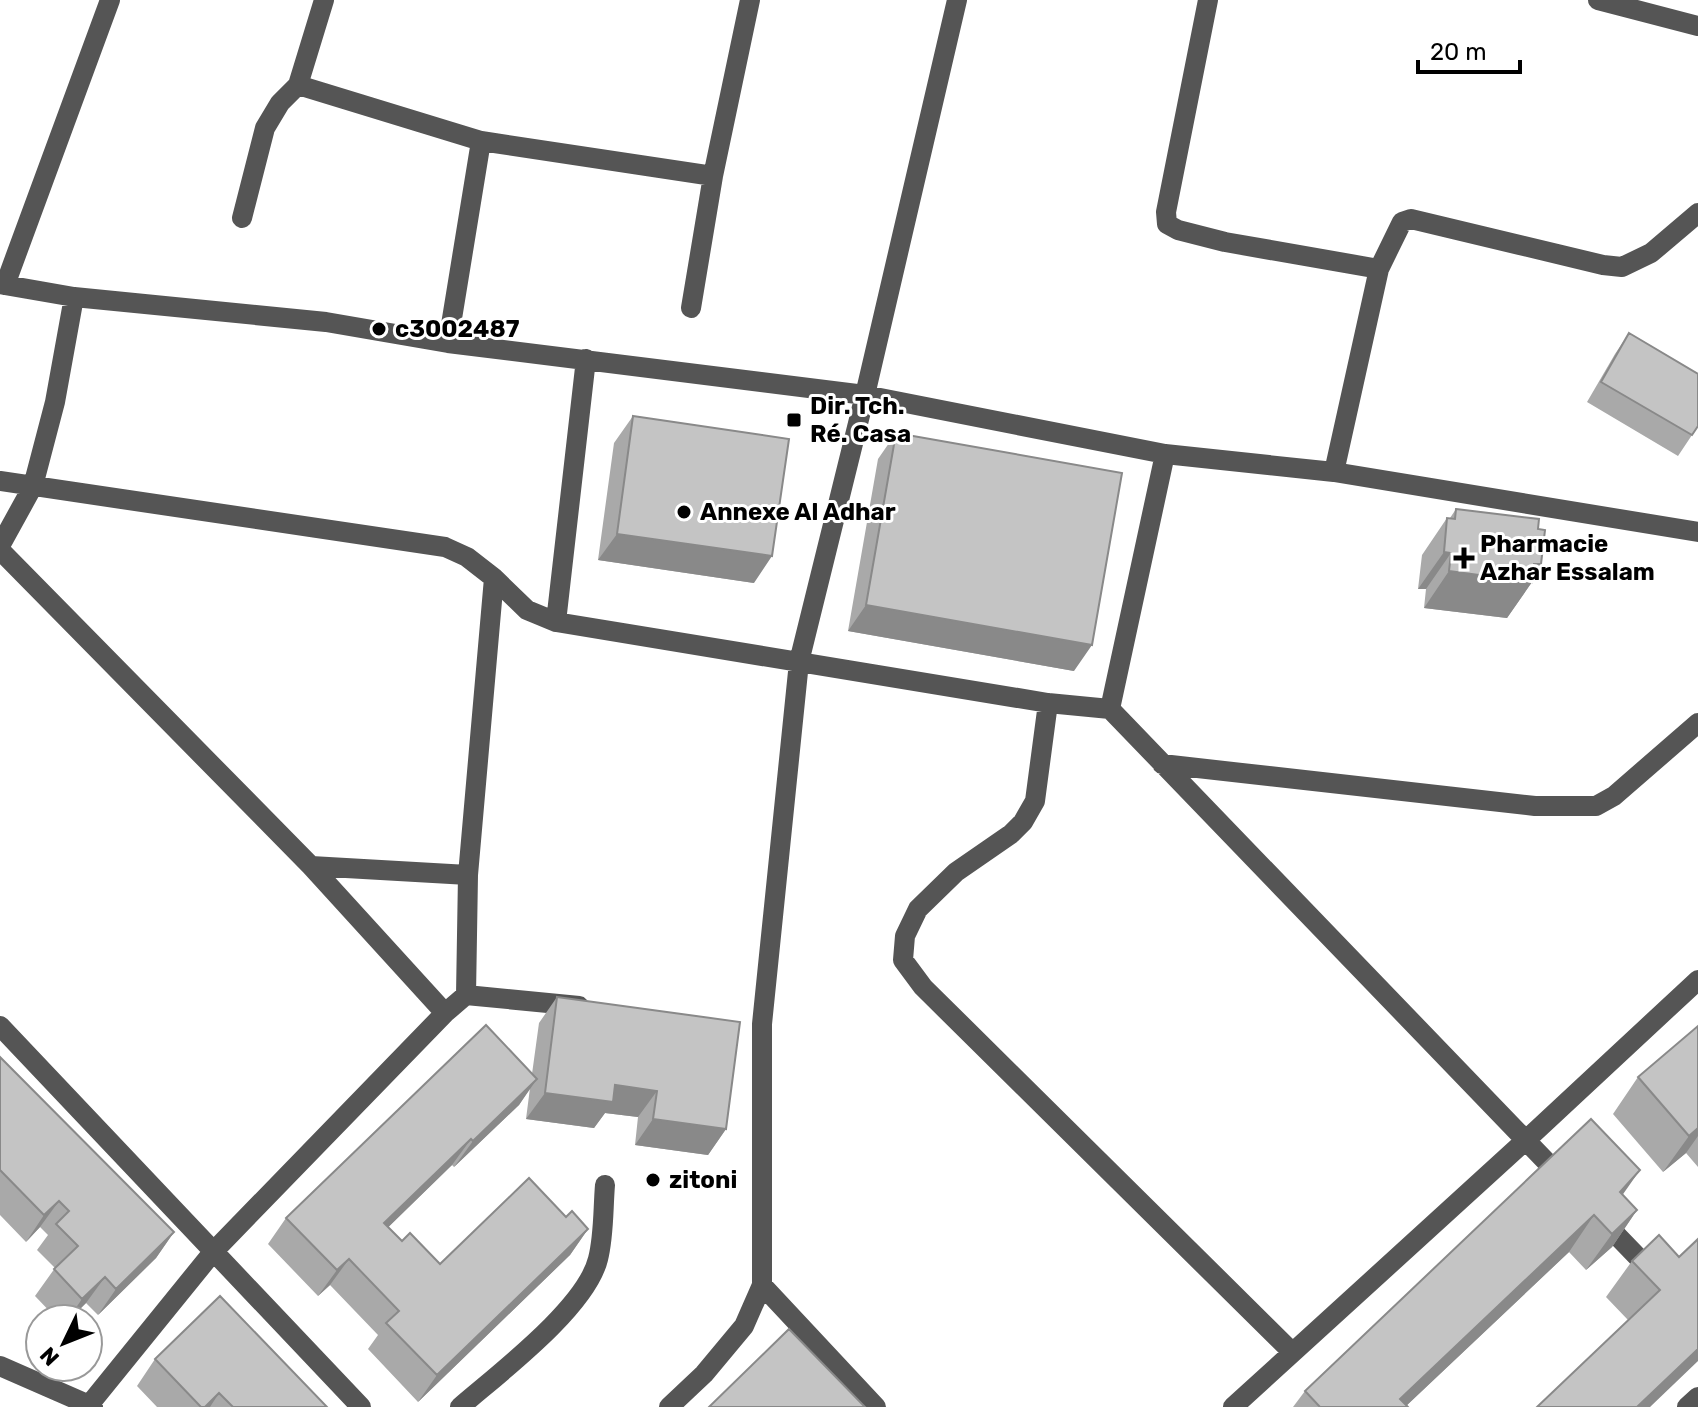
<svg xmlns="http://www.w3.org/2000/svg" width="1698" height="1407" viewBox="0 0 1698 1407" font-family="Rubik,sans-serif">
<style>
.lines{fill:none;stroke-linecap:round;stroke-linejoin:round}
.minor{stroke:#555;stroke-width:20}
.wall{fill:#a9a9a9}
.shaded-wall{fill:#898989}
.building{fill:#c4c4c4;stroke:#898989;stroke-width:2}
.poi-dot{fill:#000;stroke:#fff;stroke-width:3}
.labels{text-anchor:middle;stroke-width:6;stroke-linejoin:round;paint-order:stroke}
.poi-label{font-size:24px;font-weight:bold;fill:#000;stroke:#fff;text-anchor:start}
</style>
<rect width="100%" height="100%" fill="#fff"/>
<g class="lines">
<path class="minor" d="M1208,0L1166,212L1167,224L1178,230L1225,242L1379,269
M1598,0L1698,26
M298,85L481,141L713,176
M242,218L265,128L280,103L298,85L324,0
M0,284L74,297L326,322L448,343L865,395L1165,454L1334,472L1698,532
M5,285L110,0
M691,308L713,176L750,0
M448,343L481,141
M1334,472L1379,269L1402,222L1411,219L1603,265L1622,267L1651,253L1698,213
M0,481L445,547L467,557L494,578L527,610L556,622L1048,703L1110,709L1565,1181
M0,546L33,486L55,402L74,297
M0,550L311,866L445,1013
M556,622L586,359
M1048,703L1035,801L1023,822L1011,834L956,872L918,909L905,936L903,960L923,987L1292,1352
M1110,709L1165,454
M1162,764L1535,806H1596L1614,796L1698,723
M311,866L468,875
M466,995L468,875L494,578
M0,1026L361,1407
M1601,1219L1656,1276
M762,1285L876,1407
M0,1366L89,1405
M93,1407L89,1405L213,1252L445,1013L466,995L579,1006
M460,1407C498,1374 586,1308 598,1259C604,1236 603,1209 605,1185
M669,1407L704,1374L744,1326L762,1285V1024L799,662L865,395L957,0
M1233,1407L1526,1140L1698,980
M1687,1407L1698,1397"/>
</g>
<path class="wall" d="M1629,333L1692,435L1678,456L1587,402L1615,354Z
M633,416L754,583L598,560L614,443Z
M896,433L1074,671L848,631L878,459Z
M1456,509L1533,576L1532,582L1507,618L1424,608L1426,589H1418L1422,555L1447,518H1450Z
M557,997L726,1129L708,1155L635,1145L638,1117L605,1113L594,1128L526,1119L530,1088L519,1105L454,1167L452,1165L388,1227L402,1241L440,1264L566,1217L588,1229L570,1255L418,1402L368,1349L378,1335L330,1285L318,1296L268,1244L286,1218L532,1074L539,1023Z
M1698,1026V1167L1686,1153L1663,1172L1613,1114L1638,1077Z
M0,1057L174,1232L156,1258L98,1315L86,1303L70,1319H57L35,1296L55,1268L37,1250L48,1235L40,1227L26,1242L0,1215Z
M1622,1195L1637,1210L1612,1247L1586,1270L1569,1252L1406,1406L1408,1407H1293L1305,1391Z
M1679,1257L1650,1407L1628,1320L1606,1297L1632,1261Z
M155,1359L327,1407H157L137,1386Z"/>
<path class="shaded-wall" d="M617,534L772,556L754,583L598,560Z
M1444,552L1451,553L1426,589H1418Z
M1534,564H1541L1529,581L1532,582L1507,618L1424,608L1449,571Z
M866,605L1092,645L1074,671L848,631Z
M537,1079L519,1105L454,1167L473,1141Z
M615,1085L657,1091L638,1117L605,1113L594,1128L526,1119L545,1093Z
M653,1119L726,1129L708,1155L635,1145Z
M1698,1128V1136L1686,1153L1663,1172L1689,1136Z
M471,1139L452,1165L366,1249L384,1223Z
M1640,1170L1614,1207L1620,1192Z
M59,1201L40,1227L26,1242L44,1215Z
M1637,1210L1612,1247L1586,1270L1612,1234Z
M1594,1215L1569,1252L1405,1407L1400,1399Z
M588,1229L570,1255L418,1402L437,1375Z
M174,1232L156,1258L98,1315L116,1289Z
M349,1259L330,1285L318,1296L337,1270Z
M105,1277L86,1303L70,1319H68L82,1299Z
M1698,1349V1361L1650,1407H1637Z
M219,1393L210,1407H205Z"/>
<path class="building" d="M1629,333L1698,374V426L1692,435L1601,382Z
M633,416L789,439L772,556L617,534Z
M896,433L1122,473L1092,645L866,605Z
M1456,509L1539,519L1538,529L1545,530L1541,564H1534L1532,582L1449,571L1451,553L1444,552L1447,518L1455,519Z
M557,997L740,1022L726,1129L653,1119L657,1091L615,1085L613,1102L545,1093Z
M486,1025L537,1079L473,1141L471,1139L384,1223L402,1241L410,1233L440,1264L529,1178L566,1217L572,1211L588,1229L437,1375L386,1323L399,1311L349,1259L337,1270L286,1218Z
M1698,1026V1128L1689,1136L1638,1077Z
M0,1057L174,1232L116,1289L105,1277L82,1299L54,1269L78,1246L56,1224L69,1211L59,1201L44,1215L0,1170Z
M1591,1119L1640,1170L1620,1192L1637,1210L1612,1234L1594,1215L1400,1399L1408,1407H1320L1305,1391Z
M1659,1235L1679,1257L1698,1239V1349L1637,1407H1537L1660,1290L1632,1261Z
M220,1296L327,1407H233L219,1393L205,1407H201L155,1359Z
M789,1329L865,1407H709Z"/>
<g class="poi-dot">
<circle cx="379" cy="329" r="8"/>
<rect x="786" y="412" width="16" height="16" rx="4"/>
<circle cx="684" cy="512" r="8"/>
<path d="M1460 546h8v8h8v8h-8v8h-8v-8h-8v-8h8z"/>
<circle cx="653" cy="1180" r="8"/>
</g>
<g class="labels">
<g class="poi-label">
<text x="395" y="337">c3002487</text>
<text x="810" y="414">Dir. Tch.<tspan x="810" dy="28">Ré. Casa</tspan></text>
<text x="700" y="520">Annexe Al Adhar</text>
<text x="1480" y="552">Pharmacie<tspan x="1480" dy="28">Azhar Essalam</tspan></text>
<text x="669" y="1188">zitoni</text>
</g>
</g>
<g transform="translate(64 1343) rotate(227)"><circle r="38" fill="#ffffff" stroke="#999999" stroke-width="2"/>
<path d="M0-6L14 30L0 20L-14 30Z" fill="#000000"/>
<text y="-12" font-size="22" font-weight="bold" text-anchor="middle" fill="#000000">N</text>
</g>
<path d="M1418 60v12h102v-12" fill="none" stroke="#000000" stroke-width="4"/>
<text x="1430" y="60" font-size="24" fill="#000000" stroke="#ffffff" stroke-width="6" paint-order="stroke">20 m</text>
</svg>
